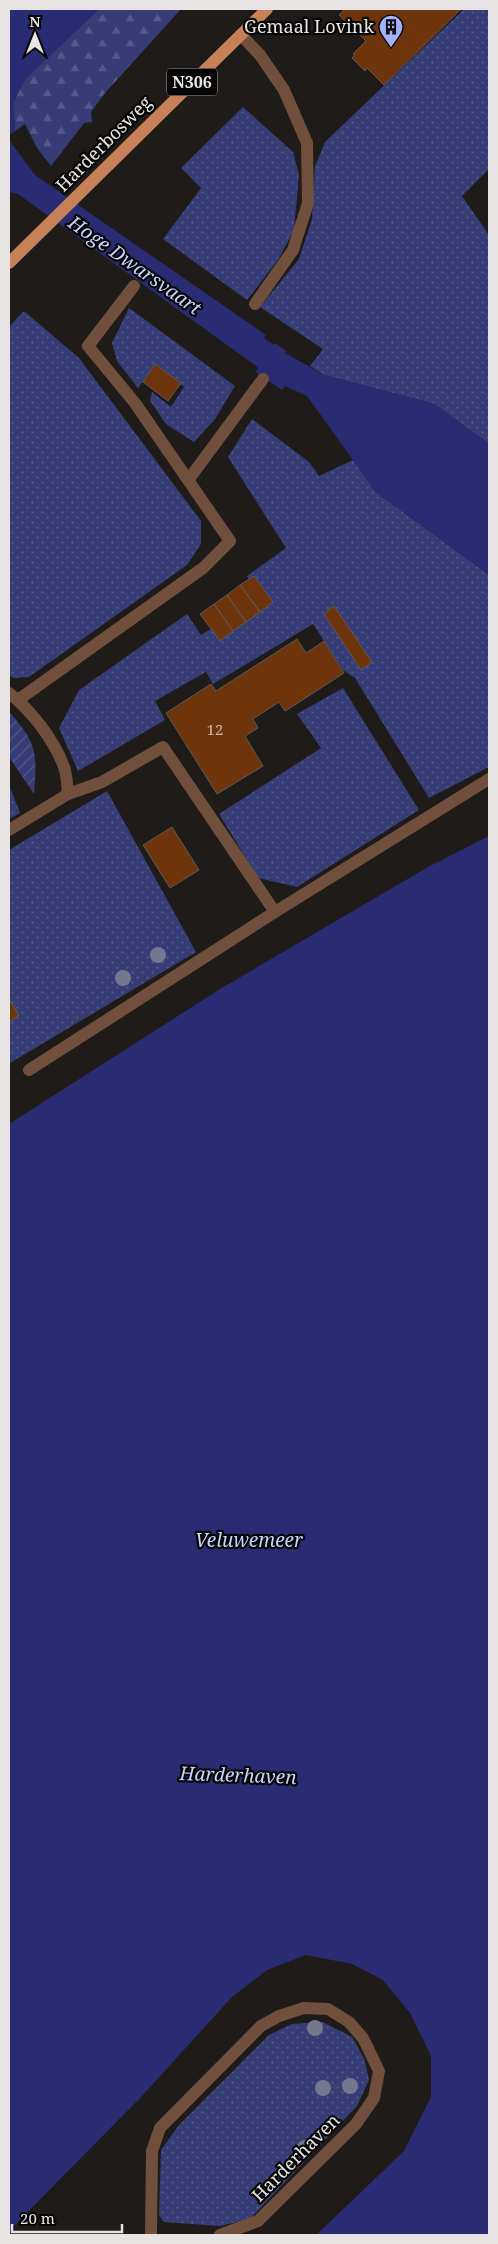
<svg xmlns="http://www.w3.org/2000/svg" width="498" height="2244" viewBox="0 0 498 2244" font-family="'Noto Serif',serif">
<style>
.grass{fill:url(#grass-dots)}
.forest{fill:url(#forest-firs)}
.garden{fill:url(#garden-furrows)}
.water{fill:#292c72}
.building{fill:#6e350d;stroke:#5e5957}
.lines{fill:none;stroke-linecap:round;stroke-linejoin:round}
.lane{stroke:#704f3c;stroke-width:12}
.street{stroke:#704f3c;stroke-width:12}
.primary{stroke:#c68159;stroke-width:12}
.tree{fill:#74778e}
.labels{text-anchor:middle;stroke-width:4.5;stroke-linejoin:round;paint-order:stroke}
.number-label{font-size:15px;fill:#c9b8ae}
.shield{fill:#070606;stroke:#a4a1a1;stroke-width:1}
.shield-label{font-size:16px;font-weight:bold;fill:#e7e4e3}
.poi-label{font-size:18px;fill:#e7e4e3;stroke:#070606;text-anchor:end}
.street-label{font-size:18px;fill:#e7e4e3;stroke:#070606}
.water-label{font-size:19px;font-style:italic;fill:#c9d2fd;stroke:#070606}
</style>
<defs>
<pattern id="grass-dots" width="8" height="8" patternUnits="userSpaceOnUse" patternTransform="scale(1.25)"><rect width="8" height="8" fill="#363d76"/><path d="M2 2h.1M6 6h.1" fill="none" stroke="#535989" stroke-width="1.8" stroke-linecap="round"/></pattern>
<pattern id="forest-firs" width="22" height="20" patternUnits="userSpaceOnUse" patternTransform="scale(1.25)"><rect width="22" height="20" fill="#363d76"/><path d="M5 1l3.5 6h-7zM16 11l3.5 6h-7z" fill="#535989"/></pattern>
<pattern id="garden-furrows" width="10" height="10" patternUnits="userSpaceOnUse" patternTransform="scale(1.25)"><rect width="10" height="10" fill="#363d76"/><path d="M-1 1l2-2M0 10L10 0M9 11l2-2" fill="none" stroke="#535989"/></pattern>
</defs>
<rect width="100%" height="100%" fill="#1e1b19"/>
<path class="grass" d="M464,9H489V169L462,196L489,235V444L434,404L324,375L310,366L323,349L260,307L299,259L312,219L315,166L325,142Z
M243,107L293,152L299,175L294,230L278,260L247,300L163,239L201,188L181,168Z
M129,308L235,386L215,419L194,442L166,424L150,401L152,392L171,407L184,387L155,365L138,388L117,361L112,343Z
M24,311L79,358L201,521V544L187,565L29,677L14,678L9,675V327Z
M252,419L309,462L319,476L353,460L376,492L489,575V767L429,798L355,678L343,670L313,624L213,684L206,672L155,701L165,720L78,771L59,728L79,690L187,614L201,635L260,598L247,576L286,548L228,457Z
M343,688L419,810L297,887L258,878L219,814L321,748L297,714Z
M9,785L20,813L9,819Z
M107,791L196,952L10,1063L9,850Z
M323,2022L352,2037L364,2058L369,2080L357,2106L250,2219L220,2226L164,2222L159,2215L161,2150L179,2125L269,2035L292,2024Z"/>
<path class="forest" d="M99,9H181L105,93L91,112L92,122L84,123L51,166L37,148L25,124L15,131L13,103L25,79Z"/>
<path class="garden" d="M9,712C38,744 37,753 34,794L9,757Z"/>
<path class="water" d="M9,9H99L25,79L13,103L15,131L9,135Z
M9,140L35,175L266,335L264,338L274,345L275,343L286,351L285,353L324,375L434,404L489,444V575L376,492L307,396L285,386L282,390L255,372L258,368L256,366L18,194L9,192Z
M489,836V2235H316L404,2151L431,2097V2056L410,2013L383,1980L352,1964L306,1955L267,1970L232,1997L142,2096L9,2231V1124L220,989L428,867Z"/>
<path class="building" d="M345,9H461L384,85L367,68L365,71L352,58L355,55L353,54L366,41L339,15Z
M155,364L181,383L168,401L143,382Z
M254,576L273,602L260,612L240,585Z
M240,585L260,612L246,622L227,595Z
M227,595L246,622L233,631L214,604Z
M214,604L233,631L220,641L200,614Z
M334,606L372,662L361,670L324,614Z
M297,639L306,653L324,641L344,673L287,710L285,711L279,702L253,719L258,728L245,736L263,766L217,794L166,713L211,684L216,691Z
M172,827L199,870L170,888L143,845Z
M9,999L19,1015L9,1022Z"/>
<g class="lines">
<path class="lane" d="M241,35L260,55L284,90L307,143L308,203L293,250L255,304
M189,479L263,379
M18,700L203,568L230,541L135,403L88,346L134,286
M68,794L102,782L163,747L275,912L489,779
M29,1070L275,912"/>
<path class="street" d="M9,693C32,711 54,740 64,767C67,775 67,785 68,794L9,830
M151,2235L152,2151L160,2128L261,2026L279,2016L304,2008L328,2009L349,2022L363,2038L379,2071L374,2098L356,2124L258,2221L220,2235"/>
<path class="primary" d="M9,263L267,9"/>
</g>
<g class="tree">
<circle cx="158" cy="955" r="8"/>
<circle cx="123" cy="978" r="8"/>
<circle cx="315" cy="2028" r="8"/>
<circle cx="350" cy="2086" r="8"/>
<circle cx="323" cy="2088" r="8"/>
<circle cx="305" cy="2148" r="8"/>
</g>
<defs>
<symbol id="building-pin" viewBox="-11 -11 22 30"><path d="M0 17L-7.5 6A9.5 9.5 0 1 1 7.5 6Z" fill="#a4b1fc" stroke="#070606"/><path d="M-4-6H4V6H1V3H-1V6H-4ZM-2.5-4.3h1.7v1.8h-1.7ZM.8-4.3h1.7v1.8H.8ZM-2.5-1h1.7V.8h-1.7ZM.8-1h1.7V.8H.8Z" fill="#111"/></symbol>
</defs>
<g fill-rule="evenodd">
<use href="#building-pin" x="377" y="13" width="28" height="38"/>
</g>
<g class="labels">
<g class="number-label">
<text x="215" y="735">12</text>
</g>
<rect class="shield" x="167" y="68.5" width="50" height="27" rx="4"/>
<g class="shield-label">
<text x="192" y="88">N306</text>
</g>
<g class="poi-label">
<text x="374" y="33">Gemaal Lovink</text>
</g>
<g class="street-label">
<text transform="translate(104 144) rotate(-45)" y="6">Harderbosweg</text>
<text transform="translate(296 2158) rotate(-45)" y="6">Harderhaven</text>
</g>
<g class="water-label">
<text transform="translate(135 265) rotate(35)" y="7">Hoge Dwarsvaart</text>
<text x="249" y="1547">Veluwemeer</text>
<text transform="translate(238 1775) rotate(2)" y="7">Harderhaven</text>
</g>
</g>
<rect width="498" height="2244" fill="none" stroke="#e7e4e3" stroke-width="20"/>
<g transform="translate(35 35)" stroke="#070606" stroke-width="4" paint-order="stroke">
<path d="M0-4L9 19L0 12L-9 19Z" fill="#e7e4e3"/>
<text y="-8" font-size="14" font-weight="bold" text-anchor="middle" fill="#e7e4e3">N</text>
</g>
<path d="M12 2224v8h110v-8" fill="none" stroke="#e7e4e3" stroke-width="2.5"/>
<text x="20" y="2224" font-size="15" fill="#e7e4e3" stroke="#070606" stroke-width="4" paint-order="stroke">20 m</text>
</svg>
